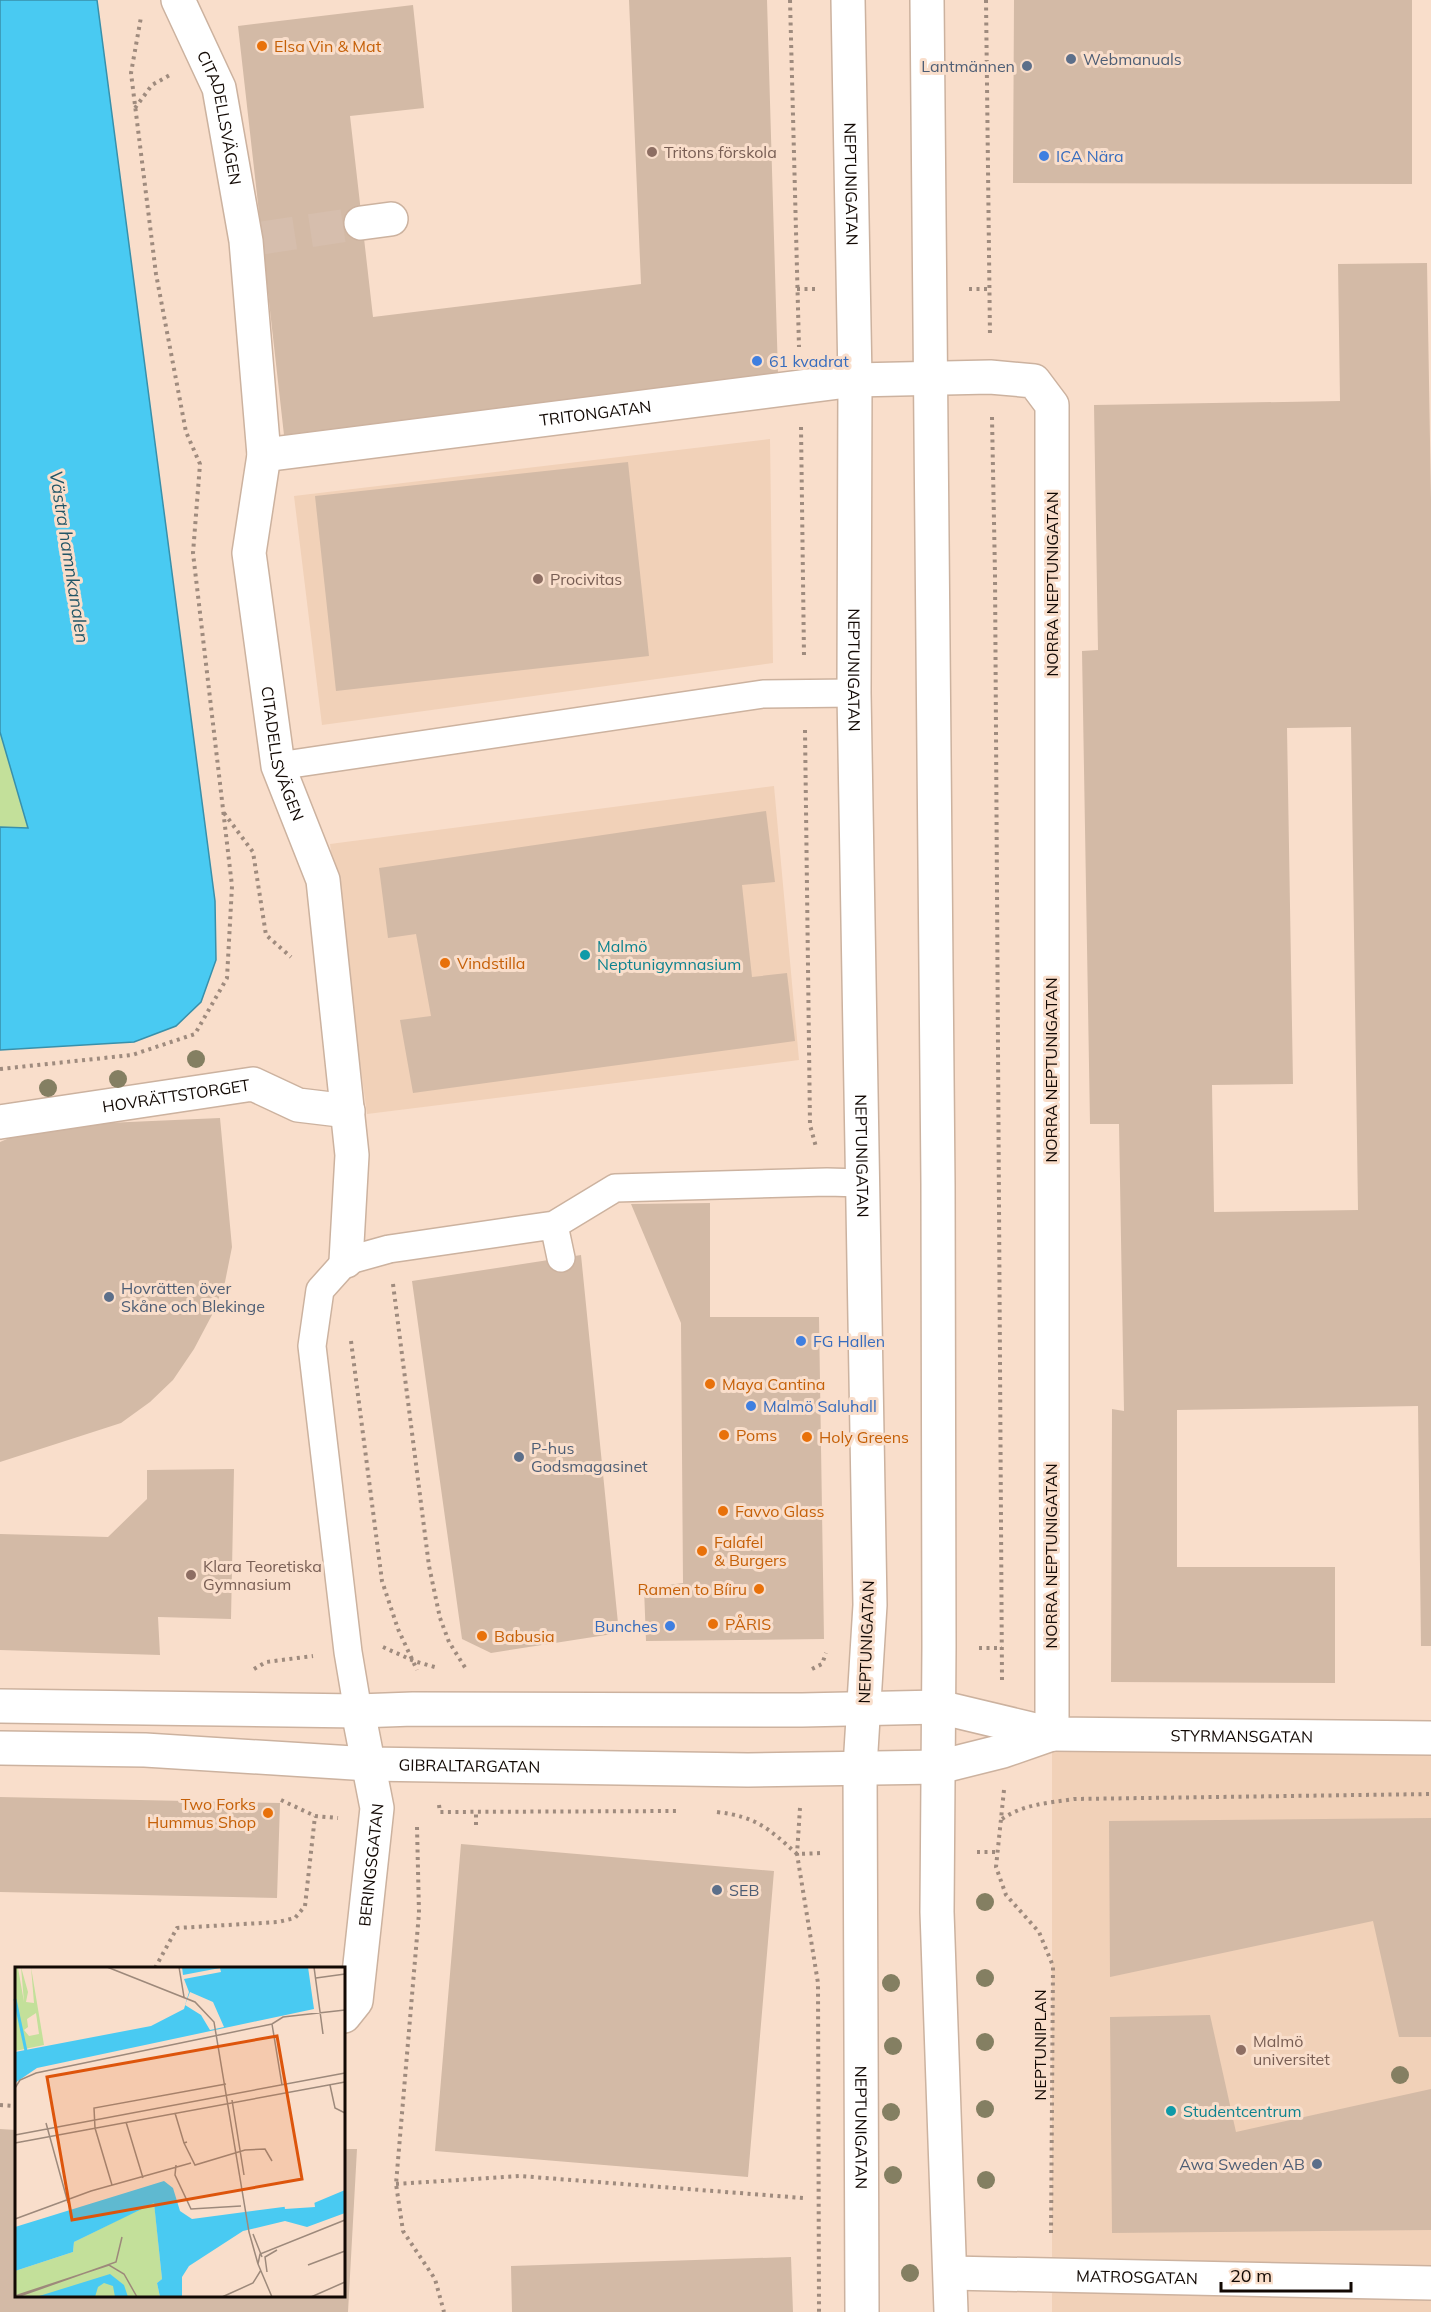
<svg xmlns="http://www.w3.org/2000/svg" width="1431" height="2312" viewBox="0 0 1431 2312" font-family="Mulish,sans-serif">
<style>
.built{fill:#f1d1b8}
.green{fill:#c3e09a}
.water{fill:#49caf2;stroke:#3890ab;stroke-width:1.5}
.building{fill:#d3baa6;fill-rule:evenodd}
.lines{fill:none;stroke-linecap:round;stroke-linejoin:round}
.street-tunnel{stroke:#d6bead;stroke-width:33;stroke-dasharray:33 16;stroke-linecap:butt}
.lane-casing{stroke:#ccb29f;stroke-width:30}
.street-casing{stroke:#ccb29f;stroke-width:36}
.secondary-casing{stroke:#ccb29f;stroke-width:36}
.path{stroke:#9f8b7e;stroke-width:4;stroke-dasharray:3 4.5;stroke-linecap:butt}
.lane{stroke:#fff;stroke-width:27}
.street{stroke:#fff;stroke-width:33}
.secondary{stroke:#fff;stroke-width:33}
.tree{fill:#847f62}
.food-dot{fill:#e8710a;stroke:#f9decb;stroke-width:2}
.service-dot{fill:#5c6f8a;stroke:#f9decb;stroke-width:2}
.education-dot{fill:#8d6e63;stroke:#f9decb;stroke-width:2}
.shop-dot{fill:#3f7fe0;stroke:#f9decb;stroke-width:2}
.culture-dot{fill:#0f9aa8;stroke:#f9decb;stroke-width:2}
.labels{text-anchor:middle;stroke-width:6;stroke-linejoin:round;paint-order:stroke}
.food-label{font-size:16px;fill:#c56008;stroke:#f9decb;text-anchor:start}
.service-label{font-size:16px;fill:#4e5e75;stroke:#f9decb;text-anchor:start}
.street-label{font-size:16px;fill:#120904;stroke:#f9decb}
.education-label{font-size:16px;fill:#785e54;stroke:#f9decb;text-anchor:start}
.shop-label{font-size:16px;fill:#366cbe;stroke:#f9decb;text-anchor:start}
.culture-label{font-size:16px;fill:#0d838f;stroke:#f9decb;text-anchor:start}
.water-label{font-size:18px;font-style:italic;fill:#215566;stroke:#f9decb}
.inset-river{fill:none;stroke:#49caf2;stroke-width:3}
.inset-road{fill:none;stroke:#9d897b;stroke-width:1.5}
.view{fill:#dd550c;fill-opacity:0.15;stroke:#dd550c;stroke-width:3}
.inset-edge{fill:none;stroke:#120904;stroke-width:3}
</style>
<rect width="100%" height="100%" fill="#f9decb"/>
<path class="built" d="M770,439L773,663L322,725L294,496Z
M774,786L799,1060L367,1114L330,844Z
M1052,1734L1431,1738V2312H1052Z"/>
<path class="green" d="M0,732L28,829L0,827Z"/>
<path class="water" d="M0,0H97L215,901L216,960L201,1002L176,1026L134,1042L0,1050V827L28,828L0,732Z"/>
<path class="building" d="M629,0H767L778,374L284,435L238,26L413,5L424,108L350,116L373,317L641,284Z
M1014,0H1412V184L1013,183Z
M1427,263L1431,500V1646H1421L1418,1406L1177,1410V1567H1335V1683L1111,1682L1112,1409L1124,1411L1119,1124H1090L1082,651L1098,650L1094,405L1340,401L1338,264ZM1351,727L1358,1210L1214,1212L1212,1085L1293,1084L1287,728Z
M628,462L649,656L336,691L315,496Z
M766,811L775,882L742,885L752,977L787,973L795,1041L413,1093L400,1020L431,1016L416,934L388,938L379,868Z
M220,1118L232,1247L225,1282L213,1313L194,1349L173,1380L150,1402L121,1423L0,1462V1142L21,1133L84,1124Z
M710,1203V1317H819L824,1639L646,1641L644,1588L683,1583L681,1323L631,1204Z
M581,1255L619,1633L491,1653L462,1639L412,1281Z
M234,1469L231,1619L158,1617L160,1655L0,1650V1534L108,1537L147,1499V1470Z
M0,1797L280,1803L277,1898L0,1892Z
M1431,1818V2037H1399L1373,1921L1110,1977L1109,1821Z
M461,1844L774,1871L748,2177L435,2151Z
M1210,2015L1236,2132L1431,2089V2230L1112,2233L1110,2017Z
M0,2129L16,2130V2296H344V2149H357L348,2312H0Z
M791,2257L793,2312H512L511,2266Z"/>
<g class="lines">
<path class="street-tunnel" d="M262,238L361,223"/>
<defs>
<path id="lane" d="M278,766L763,694L854,693
M554,1225L615,1188L827,1182L862,1183
M358,1711L348,1652L312,1346L320,1290L346,1261L389,1249L554,1225L561,1258"/>
<g id="street">
<path id="s1" d="M178,0L219,88L246,241L264,455L249,553L278,766L323,880L352,1155L346,1261"/>
<path d="M361,223L391,219"/>
<path id="s2" d="M264,455L855,380L990,377L1034,381L1052,405V1734"/>
<path id="s3" d="M0,1122L253,1084L298,1105L348,1111"/>
<path id="s4" d="M939,1707L1052,1734L1431,1738"/>
<path d="M939,1767L1003,1751L1052,1734"/>
<path id="s5" d="M344,2016L356,2001L377,1808L358,1711"/>
<path id="s6" d="M951,2273L1431,2283"/>
</g>
<g id="secondary">
<path id="s7" d="M848,0L855,380L854,693L870,1605L860,1767L862,2312"/>
<path d="M927,0L938,1184L939,1647L937,1912L951,2312"/>
<path d="M0,1706L358,1711L413,1709L802,1710L939,1707"/>
<path id="s8" d="M0,1748L145,1750L369,1764L748,1770L939,1767"/>
</g>
</defs>
<use href="#lane" class="lane-casing"/>
<use href="#street" class="street-casing"/>
<use href="#secondary" class="secondary-casing"/>
<path class="path" d="M790,0L799,347
M986,0L990,337
M135,108L152,85L170,75
M797,289H815
M969,289H990
M992,417L995,574L1002,1681
M801,427L804,656
M805,730L810,1125L816,1147
M224,813L253,852L266,935L291,957
M0,1069L132,1055L195,1034L227,978L232,886L193,553L200,464L186,432L156,274L131,73L141,17
M393,1284L429,1566L440,1618L449,1642L466,1669
M351,1341L382,1581L398,1629L417,1670
M383,1647L414,1661L438,1668
M979,1648H1002
M254,1669L266,1662L313,1656
M812,1669L822,1664L826,1653
M1004,1790L996,1867L1006,1895L1039,1932L1053,1966L1051,2236
M281,1800L315,1816L338,1818
M439,1805L440,1812L680,1811
M800,1808L797,1854L818,1983L819,2312
M717,1812C757,1817 768,1828 797,1854L823,1853
M1002,1819C1024,1804 1048,1803 1074,1799L1431,1794
M476,1825V1810
M417,1827L419,1913L396,2184L403,2231L435,2279L444,2312
M977,1852H998
M155,1968L177,1928L278,1922L295,1918L305,1906L315,1816
M0,2105L16,2106
M396,2184L520,2176L803,2198"/>
<use href="#lane" class="lane"/>
<use href="#street" class="street"/>
<use href="#secondary" class="secondary"/>
</g>
<g class="tree">
<circle cx="196" cy="1059" r="9"/>
<circle cx="118" cy="1079" r="9"/>
<circle cx="48" cy="1088" r="9"/>
<circle cx="985" cy="1902" r="9"/>
<circle cx="985" cy="1978" r="9"/>
<circle cx="891" cy="1983" r="9"/>
<circle cx="985" cy="2042" r="9"/>
<circle cx="893" cy="2046" r="9"/>
<circle cx="1400" cy="2075" r="9"/>
<circle cx="985" cy="2109" r="9"/>
<circle cx="891" cy="2112" r="9"/>
<circle cx="893" cy="2175" r="9"/>
<circle cx="986" cy="2180" r="9"/>
<circle cx="910" cy="2273" r="9"/>
</g>
<g class="food-dot">
<circle cx="262" cy="46" r="6"/>
<circle cx="445" cy="963" r="6"/>
<circle cx="710" cy="1384" r="6"/>
<circle cx="724" cy="1435" r="6"/>
<circle cx="807" cy="1437" r="6"/>
<circle cx="723" cy="1511" r="6"/>
<circle cx="702" cy="1551" r="6"/>
<circle cx="759" cy="1589" r="6"/>
<circle cx="713" cy="1624" r="6"/>
<circle cx="482" cy="1636" r="6"/>
<circle cx="268" cy="1813" r="6"/>
</g>
<g class="service-dot">
<circle cx="1071" cy="59" r="6"/>
<circle cx="1027" cy="66" r="6"/>
<circle cx="109" cy="1297" r="6"/>
<circle cx="519" cy="1457" r="6"/>
<circle cx="717" cy="1890" r="6"/>
<circle cx="1317" cy="2164" r="6"/>
</g>
<g class="education-dot">
<circle cx="652" cy="152" r="6"/>
<circle cx="538" cy="579" r="6"/>
<circle cx="191" cy="1575" r="6"/>
<circle cx="1241" cy="2050" r="6"/>
</g>
<g class="shop-dot">
<circle cx="1044" cy="156" r="6"/>
<circle cx="757" cy="361" r="6"/>
<circle cx="801" cy="1341" r="6"/>
<circle cx="751" cy="1406" r="6"/>
<circle cx="670" cy="1626" r="6"/>
</g>
<g class="culture-dot">
<circle cx="585" cy="955" r="6"/>
<circle cx="1171" cy="2111" r="6"/>
</g>
<g class="labels">
<g class="food-label">
<text x="274" y="52">Elsa Vin &amp; Mat</text>
<text x="457" y="969">Vindstilla</text>
<text x="722" y="1390">Maya Cantina</text>
<text x="736" y="1441">Poms</text>
<text x="819" y="1443">Holy Greens</text>
<text x="735" y="1517">Favvo Glass</text>
<text x="714" y="1548">Falafel<tspan x="714" dy="18">&amp; Burgers</tspan></text>
<text x="747" y="1595" text-anchor="end">Ramen to Bíiru</text>
<text x="725" y="1630">PÅRIS</text>
<text x="494" y="1642">Babusia</text>
<text x="256" y="1810" text-anchor="end">Two Forks<tspan x="256" dy="18">Hummus Shop</tspan></text>
</g>
<g class="service-label">
<text x="1083" y="65">Webmanuals</text>
<text x="1015" y="72" text-anchor="end">Lantmännen</text>
<text x="121" y="1294">Hovrätten över<tspan x="121" dy="18">Skåne och Blekinge</tspan></text>
<text x="531" y="1454">P-hus<tspan x="531" dy="18">Godsmagasinet</tspan></text>
<text x="729" y="1896">SEB</text>
<text x="1305" y="2170" text-anchor="end">Awa Sweden AB</text>
</g>
<g class="street-label">
<text dy="6" stroke="none"><textPath href="#s1" startOffset="126">CITADELLSVÄGEN</textPath></text>
<text dy="6" stroke="none"><textPath href="#s7" startOffset="184">NEPTUNIGATAN</textPath></text>
<text dy="6" stroke="none"><textPath href="#s2" startOffset="334">TRITONGATAN</textPath></text>
<text transform="translate(1052 584) rotate(-90)" y="6">NORRA NEPTUNIGATAN</text>
<text dy="6" stroke="none"><textPath href="#s7" startOffset="670">NEPTUNIGATAN</textPath></text>
<text dy="6" stroke="none"><textPath href="#s1" startOffset="770">CITADELLSVÄGEN</textPath></text>
<text transform="translate(1051 1070) rotate(-90)" y="6">NORRA NEPTUNIGATAN</text>
<text dy="6" stroke="none"><textPath href="#s3" startOffset="178">HOVRÄTTSTORGET</textPath></text>
<text dy="6" stroke="none"><textPath href="#s7" startOffset="1156">NEPTUNIGATAN</textPath></text>
<text transform="translate(1051 1556) rotate(-90)" y="6">NORRA NEPTUNIGATAN</text>
<text transform="translate(866 1642) rotate(-88)" y="6">NEPTUNIGATAN</text>
<text dy="6" stroke="none"><textPath href="#s4" startOffset="306">STYRMANSGATAN</textPath></text>
<text dy="6" stroke="none"><textPath href="#s8" startOffset="470">GIBRALTARGATAN</textPath></text>
<text dy="6" stroke="none"><textPath href="#s5" startOffset="156">BERINGSGATAN</textPath></text>
<text transform="translate(1040 2045) rotate(-90)" y="6">NEPTUNIPLAN</text>
<text dy="6" stroke="none"><textPath href="#s7" startOffset="2128">NEPTUNIGATAN</textPath></text>
<text dy="6" stroke="none"><textPath href="#s6" startOffset="186">MATROSGATAN</textPath></text>
</g>
<g class="education-label">
<text x="664" y="158">Tritons förskola</text>
<text x="550" y="585">Procivitas</text>
<text x="203" y="1572">Klara Teoretiska<tspan x="203" dy="18">Gymnasium</tspan></text>
<text x="1253" y="2047">Malmö<tspan x="1253" dy="18">universitet</tspan></text>
</g>
<g class="shop-label">
<text x="1056" y="162">ICA Nära</text>
<text x="769" y="367">61 kvadrat</text>
<text x="813" y="1347">FG Hallen</text>
<text x="763" y="1412">Malmö Saluhall</text>
<text x="658" y="1632" text-anchor="end">Bunches</text>
</g>
<g class="culture-label">
<text x="597" y="952">Malmö<tspan x="597" dy="18">Neptunigymnasium</tspan></text>
<text x="1183" y="2117">Studentcentrum</text>
</g>
<g class="water-label">
<text transform="translate(69 557) rotate(81)" y="6">Västra hamnkanalen</text>
</g>
</g>
<g transform="translate(15 1967)">
<rect width="330" height="330" fill="#f9decb"/>
<path d="M0,0H5L3,1L9,35L6,0L13,25L11,35L19,36L16,0L29,78L0,84ZM21,46L24,67L14,69L9,63L13,60L12,52ZM139,235L147,312L142,316L145,330H0V304L58,285L59,275Z" fill="#c3e09a" fill-rule="evenodd"/>
<path d="M167,0H293L299,42L22,101L0,116V85L136,59L169,42L174,25L169,12L206,5L205,1L168,8ZM149,214L158,221L165,244L177,252L299,236L330,223V246L292,260L270,254L228,264L174,299L167,310V330H145L142,316L147,312L139,236L59,275L58,285L0,304V260ZM95,307L109,318L113,330H100L98,319L89,316L83,320L80,330H21Z" fill="#49caf2"/>
<path d="M175,25L198,35L209,60L195,63L186,48L170,38ZM299,233L300,240L270,242L269,236Z" fill="#f9decb"/>
<path class="inset-river" d="M0,32L11,84"/>
<path class="inset-road" d="M92,0L180,35L199,55L234,265L243,297M164,0L169,30M299,0L308,67M301,11L330,7M257,57L267,118M315,118L320,141L330,146M0,121L5,113L21,106L257,57L268,50L330,43M217,133L229,208M160,146L169,176M111,155L128,211M31,156L53,236M0,168L330,106M172,175L169,176L180,198L230,183L250,182L257,194M0,176L330,115M161,198L160,208L176,242L226,239M97,218L80,161L79,141L211,117M0,252L76,224L176,196M238,267L247,290M293,298L330,284M252,305L250,290L262,283M0,329L94,298L109,307L122,330M2,330L101,295L107,270M207,330L238,316L246,303M257,330L243,297L245,287L330,253M296,330L330,315"/>
<path class="view" d="M262,69L287,212L57,253L32,110Z"/>
<rect width="330" height="330" class="inset-edge"/>
</g>
<path d="M1221 2282v9h130v-9" fill="none" stroke="#120904" stroke-width="3"/>
<text x="1230" y="2282" font-size="18" fill="#120904" stroke="#f9decb" stroke-width="4.5" paint-order="stroke">20 m</text>
</svg>
